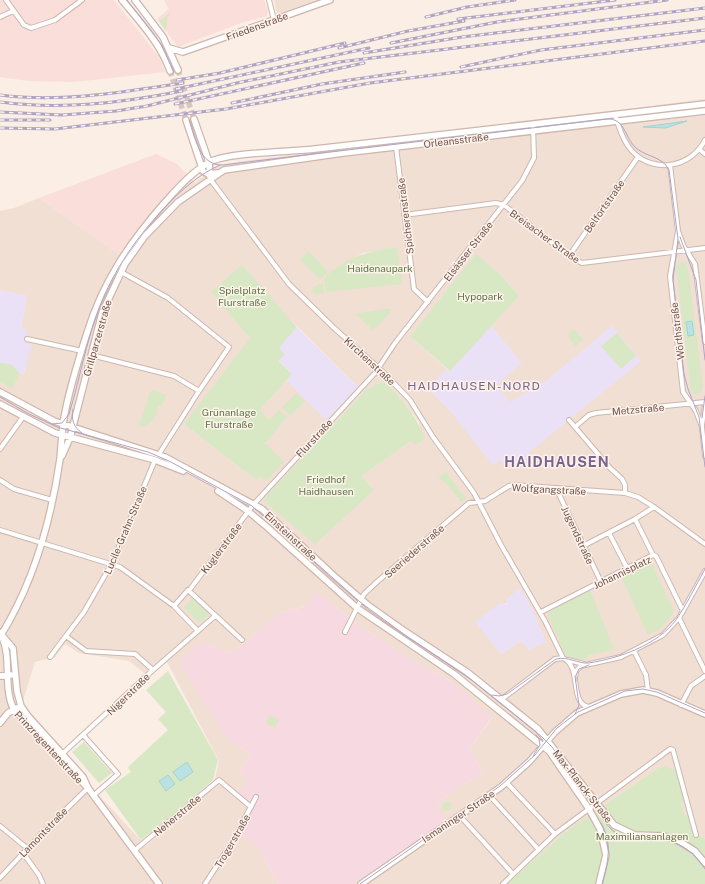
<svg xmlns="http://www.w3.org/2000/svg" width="705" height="884" viewBox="0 0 705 884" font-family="'Public Sans',sans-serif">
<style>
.residential{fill:#f1dfd4;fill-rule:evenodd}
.commercial{fill:#faded9}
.education{fill:#ebe1f7}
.medical{fill:#f7d9e1}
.green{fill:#d8e7c4}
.water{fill:#bbe2e2;stroke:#a2d3d3}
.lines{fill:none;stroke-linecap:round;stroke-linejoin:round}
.secondary-tunnel{stroke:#d8c7bf;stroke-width:5.5;stroke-dasharray:5.5 3;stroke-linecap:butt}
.street-casing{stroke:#cdb7af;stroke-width:6}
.secondary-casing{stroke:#cfb6ad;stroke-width:8}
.street{stroke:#fff;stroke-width:4}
.secondary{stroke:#fff;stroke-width:5.5}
.tram{stroke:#b0a4c3;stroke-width:1}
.rail-casing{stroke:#b0a4c3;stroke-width:3}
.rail{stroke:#fdf3eb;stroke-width:1.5;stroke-dasharray:4.5;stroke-linecap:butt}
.labels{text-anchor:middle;stroke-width:3;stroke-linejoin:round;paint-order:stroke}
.street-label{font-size:10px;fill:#71534c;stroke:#fdf3eb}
.park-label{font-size:10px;fill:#5c7645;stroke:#fdf3eb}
.quarter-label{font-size:12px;letter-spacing:1px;fill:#79648d;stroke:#fdf3eb}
.district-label{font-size:14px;font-weight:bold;letter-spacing:1px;fill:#79648d;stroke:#fdf3eb}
</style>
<rect width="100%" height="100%" fill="#faeee5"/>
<path class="residential" d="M274,0H321L277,15Z
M705,99V839L692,830L688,814L685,815L681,802L684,801L661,766L564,833L507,884H353L408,847L438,809L440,800L483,772L469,750L492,718L473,703L474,701L448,680L417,663L358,625L334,606L305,607L280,612L232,653L201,642L226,737L251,755L239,771L249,779L254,805L257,844L278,884H0V382L12,388L20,373L24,374L31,345L26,344L21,328L27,296L0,290V211L14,208L39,198L124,258L132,246L171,202L212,169L219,166L243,161L614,118L658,105ZM397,247L324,279L336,268L363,253ZM476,255L502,276L519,296L449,371L410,336ZM277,306L358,387L287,381L292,374L260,410L270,420L260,475L256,480L184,424ZM384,381L399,396L419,422L422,440L418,443L411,441L362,476L374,490L356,506L324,435L367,389ZM527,601L544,637L521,641L501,654L481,627L507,602ZM65,644L79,653L129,661L149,677L167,662L219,761L215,779L146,846L20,710L35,662L55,657Z"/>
<path class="commercial" d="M0,0H114L159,57L165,72L74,82L28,81L0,77Z
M164,0H264L268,12L267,16L241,23L178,47L157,19L169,9Z
M156,154L177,164L195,183L171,202L133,246L124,258L39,198Z"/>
<path class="education" d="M0,290L27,296L21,328L27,329L26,344L32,345L24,374L20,373L11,364L0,363Z
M491,326L522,363L496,385L510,402L542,384L612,326L641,361L528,453L534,460L522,470L514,461L505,464L500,460L493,465L451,412L427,388L447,369L450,371Z
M297,327L358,387L326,420L287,381L292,374L279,360L278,348Z
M520,588L530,604L546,642L529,650L521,641L501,654L475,622L500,603L506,605L507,602L506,599Z"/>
<path class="medical" d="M316,592L358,625L417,663L448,680L475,701L473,703L492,717L469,750L483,772L440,800L438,809L445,821L353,884H278L257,844L239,835L254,805L239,793L249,779L239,771L251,755L226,737L179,661L201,642L232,653L280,612L305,607Z"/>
<path class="green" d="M171,12L167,19L166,31L159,21Z
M397,247L402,284L326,292L324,278C345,257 369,251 397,247Z
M309,251L328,272L320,279L300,260Z
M476,254L502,276L519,296L450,371L410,336Z
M681,262L686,263L688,268L703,388L699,394L695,395L691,391L676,267Z
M242,265L297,327L279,348L284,354L279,361L292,374L260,410L270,420L279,410L287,417L265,443L284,462L266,481L260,476L256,480L184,424L250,338L211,292Z
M318,284H323L324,293L314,294L311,291Z
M384,309H392L381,323L373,330L355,314Z
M574,329L583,340L575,346L567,335Z
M617,333L636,356L621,369L601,346Z
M0,363L11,364L20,373L12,389L0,382Z
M384,381C402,398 416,416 425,438L416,445L411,441L362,476L374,490L315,544L265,502L264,499L367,389Z
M152,390L167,395L161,406L157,405C159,416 152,423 142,427L139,426L150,392Z
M296,393L305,401L290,416L282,408Z
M446,472L466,499L461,502L449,486L438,477Z
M651,561L674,612L660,629L648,635L621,576Z
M590,589L614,650L587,655V659L576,660L566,656L547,613Z
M192,598L209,614L200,623L184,608Z
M168,671L218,760L213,780L172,816L141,840L105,790L131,772L128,767L168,730L158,719L166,712L146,690Z
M270,715L279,720L275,728L266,723Z
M84,742L112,773L99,783L72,752Z
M661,766L676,770L685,801L681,802L685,815L688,814L692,830L705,839V884H507L564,833Z
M442.5 806a4.5 4.5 0 1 1 9 0a4.5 4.5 0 1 1-9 0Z"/>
<path class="water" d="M687,121L665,128L643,127Z
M692,321L694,335L688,336L686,322Z
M187,762L193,772L180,781L173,772Z
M168,775L175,784L166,791L159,781Z"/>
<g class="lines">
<path class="secondary-tunnel" d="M178,70L194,119
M170,71L186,120"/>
<defs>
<path id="street" d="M6,0L24,25L31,28L55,20L82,0
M269,0L274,20
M0,17L13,11
M615,115C619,127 623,141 632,151C653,174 691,168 705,140
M396,147L414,289L428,302
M699,149L705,154
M670,165L678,231L683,245L695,264L705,342
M210,179L289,284L333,327L383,372L410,400L433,437L474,493L501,545L545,621
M404,215L496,203L504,205L569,256L582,263L705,248
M678,231L670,276L683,392L696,411L702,427L705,456
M569,256L638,157
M121,272L168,298L229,347L199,391L159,454
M27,339L82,351
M91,355L174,376L199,391
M569,420L610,468L622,479L625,485V493
M702,425L705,405
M575,427L589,415L596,413L705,402
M0,449L23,417
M0,480L14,489L52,500
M556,488L601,582
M635,519L653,555
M0,530L120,567L174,606L198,631
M609,533L627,568
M583,546L635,519L654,507
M191,588L253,505L375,373L395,343L522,181L534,158L533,124
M174,606L188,590L242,640
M541,612L653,555L656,556L683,611
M679,618L705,671
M546,623L563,658C583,667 568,705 590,707
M345,632L364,594L378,581L469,503L485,501L509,486L513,485L625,493L638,497L654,507L705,544
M66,636L86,651L135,654L153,670
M634,651L646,675L648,690
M50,657L84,612L112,563L155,460
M568,660L584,664
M575,678L576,671L581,666L621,657L663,635L679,618L705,571
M502,699L555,659L563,658
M681,705L691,686L705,676
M84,736L118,774L94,795
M61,755L153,670L215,616
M506,782L555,834
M489,795L539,850
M460,816L513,874
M0,826L27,848
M135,850L219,780L251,807
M23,853L39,875L43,884
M0,878L44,831L88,788
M205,884L233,841L256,797
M503,884L555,834L670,749L673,750L696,835"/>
<path id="secondary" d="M122,0C140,22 161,44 170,71
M135,0L163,37L178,70
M169,48L183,52L330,0
M194,119L209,162L210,177
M186,120L203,171L208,174L218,173
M0,392L54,421L165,457L262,509L333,575L369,606L400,628L467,672L538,729L614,825L635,835L664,836L679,841L695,851L705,863
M0,404L55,433L155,460L183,471
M62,456L70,438L102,313L125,264L145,236L178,202L224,170L343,153L705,111
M218,491L248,511L267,527L357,608L454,674L549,751L589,809L600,829L606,855L599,884
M0,633L13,648L17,691L21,706L28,716L83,777L88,788L159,884
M1,635C34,582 51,521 60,459C61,446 62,432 64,418C69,390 78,361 87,333C103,281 130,242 166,201C178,188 192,172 208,163C225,152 291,152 315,149C445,134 575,120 705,104
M2,637C12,659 3,686 13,708L86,786
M0,676L11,675
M0,723L8,713L17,708
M361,884L501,787L529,762L555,732L577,713L621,694L643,690L657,693L705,714"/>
</defs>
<use href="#street" class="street-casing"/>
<use href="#secondary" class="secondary-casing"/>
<use href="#street" class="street"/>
<use href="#secondary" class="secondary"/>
<path class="tram" d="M127,0L161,44L174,73
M189,120C195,137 199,165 222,165L607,119C624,118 625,136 634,146C644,157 663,156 669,170L678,239L673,280L684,374L688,389L699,417L705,467
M680,237L696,280L705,360
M0,397L27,413L57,427L148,452L169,461L252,506L360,602L405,635L473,681L542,737L552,747C565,766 578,784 591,802C599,814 605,825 616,833C628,841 638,840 652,839C676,839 693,850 705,869
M73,409C71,419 73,427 82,433
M702,418L705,396
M52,424L62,423L69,414C80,379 86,342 99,308C114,269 137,237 165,207C182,190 199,174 220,165
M576,681V675L579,669L589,665
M492,695L499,696L507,694L556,659C568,656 578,664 589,663C620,658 657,645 676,620C687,604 696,585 705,569
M575,714L579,705L575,676
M533,756L540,745L539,739L536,735
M601,823C613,844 608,862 602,884
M360,884L500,786L535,755L557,728L578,712L625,691L643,689L657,692L705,713"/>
<defs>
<path id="rail" d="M426,17L467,7L515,0
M458,19L615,0
M391,43L497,22L667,0
M339,48L408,31L464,21
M364,53L462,37L705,8
M461,67L541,50L705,30
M177,80L220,73L345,43
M176,89L369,48
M0,95C61,103 123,92 183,83
M0,102C62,110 121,103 182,91
M232,103L322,84L405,72
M175,104L364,63
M0,112L62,115L116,111L147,106L237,83L339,62L705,18
M0,120H50
M0,128L55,129L226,109L370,83L705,41"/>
</defs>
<use href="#rail" class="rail-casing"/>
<use href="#rail" class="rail"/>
</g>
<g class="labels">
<g class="street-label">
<text transform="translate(257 26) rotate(-20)" y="4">Friedenstraße</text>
<text transform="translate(456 140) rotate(-7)" y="4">Orleansstraße</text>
<text transform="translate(604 206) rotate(-55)" y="4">Belfortstraße</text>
<text transform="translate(405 216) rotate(-97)" y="4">Spicherenstraße</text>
<text transform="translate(545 236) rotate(36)" y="4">Breisacher Straße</text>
<text transform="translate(468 251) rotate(-52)" y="4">Elsässer Straße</text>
<text transform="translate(677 331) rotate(-97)" y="4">Wörthstraße</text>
<text transform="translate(97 338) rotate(-74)" y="4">Grillparzerstraße</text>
<text transform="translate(370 361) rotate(43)" y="4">Kirchenstraße</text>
<text transform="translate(638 409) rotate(-5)" y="4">Metzstraße</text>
<text transform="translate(314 438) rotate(-47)" y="4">Flurstraße</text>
<text transform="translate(549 489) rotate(3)" y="4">Wolfgangstraße</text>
<text transform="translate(125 530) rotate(-67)" y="4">Lucile-Grahn-Straße</text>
<text transform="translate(578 535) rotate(65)" y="4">Jugendstraße</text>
<text transform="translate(291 536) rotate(43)" y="4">Einsteinstraße</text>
<text transform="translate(221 548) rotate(-53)" y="4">Kuglerstraße</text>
<text transform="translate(414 551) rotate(-41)" y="4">Seeriederstraße</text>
<text transform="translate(622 572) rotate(-26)" y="4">Johannisplatz</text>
<text transform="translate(128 694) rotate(-44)" y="4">Nigerstraße</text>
<text transform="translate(49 747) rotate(47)" y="4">Prinzregentenstraße</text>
<text transform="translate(583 786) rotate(52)" y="4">Max-Planck-Straße</text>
<text transform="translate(177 815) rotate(-40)" y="4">Neherstraße</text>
<text transform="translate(458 816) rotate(-34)" y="4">Ismaninger Straße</text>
<text transform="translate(43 832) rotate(-46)" y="4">Lamontstraße</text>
<text transform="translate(232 841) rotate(-60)" y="4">Trogerstraße</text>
</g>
<g class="park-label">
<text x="380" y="272">Haidenaupark</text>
<text x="242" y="294">Spielplatz<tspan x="242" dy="12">Flurstraße</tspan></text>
<text x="480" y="300">Hypopark</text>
<text x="229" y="416">Grünanlage<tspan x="229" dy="12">Flurstraße</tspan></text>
<text x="326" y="483">Friedhof<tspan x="326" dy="12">Haidhausen</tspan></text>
<text x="642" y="840">Maximiliansanlagen</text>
</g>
<g class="quarter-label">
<text x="474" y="390">HAIDHAUSEN-NORD</text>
</g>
<g class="district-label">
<text x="557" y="467">HAIDHAUSEN</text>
</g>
</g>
</svg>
